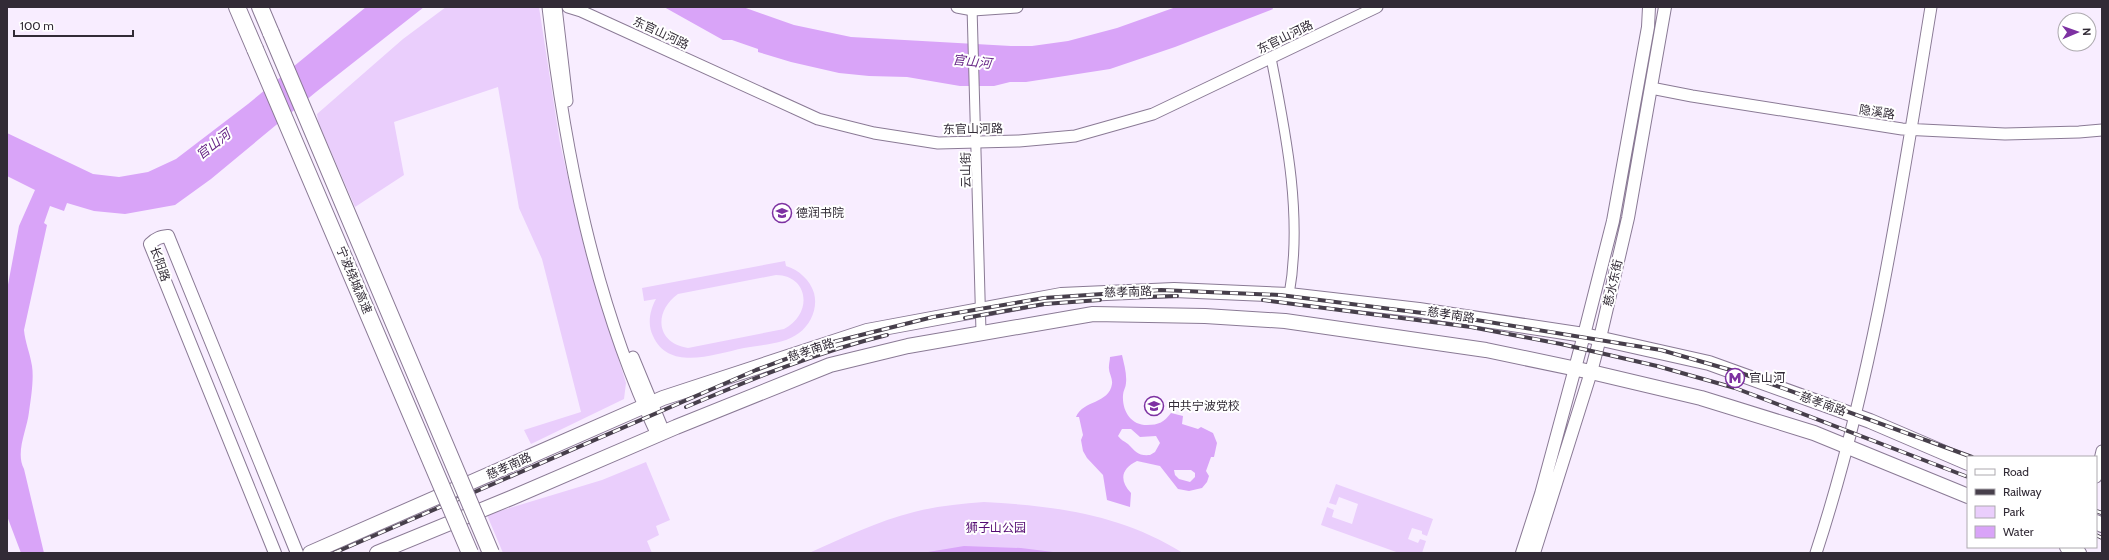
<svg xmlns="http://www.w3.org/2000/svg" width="2109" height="560" viewBox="0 0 2109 560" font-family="Cabin,'Noto Sans SC',sans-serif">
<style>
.green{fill:#eacefc;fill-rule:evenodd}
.water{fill:#d9a4f8;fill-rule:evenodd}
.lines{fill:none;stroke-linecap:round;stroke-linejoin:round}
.minor-casing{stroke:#8a7a95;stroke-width:11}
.tertiary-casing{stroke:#8a7a95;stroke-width:13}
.secondary-casing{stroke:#8a7a95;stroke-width:14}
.primary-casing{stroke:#8a7a95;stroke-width:16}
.motorway-casing{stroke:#8a7a95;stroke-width:18}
.minor{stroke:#fff;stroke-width:9}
.tertiary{stroke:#fff;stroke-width:11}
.secondary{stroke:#fff;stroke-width:12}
.primary{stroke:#fff;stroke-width:14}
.motorway{stroke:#fff;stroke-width:16}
.rail-casing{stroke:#473f4b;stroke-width:4}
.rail{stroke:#fff;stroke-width:2.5;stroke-dasharray:8;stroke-linecap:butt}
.motorway-bridge-casing{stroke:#8a7a95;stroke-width:18;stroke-linecap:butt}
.motorway-bridge{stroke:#fff;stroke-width:16}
.labels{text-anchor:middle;stroke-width:4;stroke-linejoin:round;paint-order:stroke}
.street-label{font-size:12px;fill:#322b36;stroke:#fff}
.poi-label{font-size:12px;fill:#322b36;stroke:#fff;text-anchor:start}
.park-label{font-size:12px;fill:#540c72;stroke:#fff}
.water-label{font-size:13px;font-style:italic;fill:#662486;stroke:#fff}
</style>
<rect width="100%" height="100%" fill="#f8edff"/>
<path class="green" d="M446,7H539L560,143L585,251L626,383L624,399L531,444L524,430L581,412L542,259L519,208L498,87L394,122L404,175L355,207L318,122L317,114L403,39Z
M785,261L786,266C799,270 810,280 814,293C818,308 811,324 799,333C785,344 761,345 744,348C715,354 669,372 653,336C647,324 650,310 656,299L644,301L642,288ZM776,275C808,275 814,313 784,329L688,348C655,343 654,311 678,294Z
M646,462L670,520L656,526L659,535L647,541L652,553H503L487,515L602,480Z
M1336,484L1433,519L1427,536L1422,534V531L1412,528L1408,539L1418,543L1420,539L1426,541L1422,553H1399L1321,525L1327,507L1334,510L1332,517L1352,524L1358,504L1339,497L1336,505L1329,503Z
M984,502C1056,506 1120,514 1183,553H809C843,538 878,521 914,512C937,506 960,504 984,502Z"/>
<path class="water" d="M366,7H424L316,92L211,179L175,205L125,214L94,211L67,203L64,211L50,206L44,223L47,225L24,330C25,342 30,353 32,366C34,379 31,398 29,412C27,430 15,452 24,469L44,553H21L7,516V290L19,226L35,190L7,176V133L93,174L119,177L148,172L176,159L248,104Z
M664,7H743L794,25L851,37L1011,46H1032L1068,41L1117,28L1176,7H1272L1273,9L1175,47L1110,69L1026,82H1010L994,86H960L907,77L869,76L839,73L791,62L758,52V49L732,40H723Z
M1122,355C1124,364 1127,374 1126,383C1126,387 1123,391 1123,395C1122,411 1131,425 1147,425C1159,425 1164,422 1171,413L1183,416L1182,424L1198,429L1201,427L1213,433L1217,443L1214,457H1211L1206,471L1209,476L1207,482L1202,488L1189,491L1178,489L1160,466L1137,461C1121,469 1119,480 1131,493L1130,507L1107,500L1103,475L1087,458L1083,451L1081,440L1083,435L1079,417H1076C1083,400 1109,404 1112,384C1113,378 1108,372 1109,366C1109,363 1110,360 1110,357ZM1122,429H1131L1140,437L1156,436L1160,443L1155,452L1150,455C1138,456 1136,452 1128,444C1124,441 1121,440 1118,436ZM1174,470H1191L1195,473V477L1190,482L1179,479L1175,475Z
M964,546L1021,548L1061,553H922Z"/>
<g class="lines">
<defs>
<path id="minor" d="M972,7L981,332
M1271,58C1286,134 1303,217 1289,295"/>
<path id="tertiary" d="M548,7C565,153 594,301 657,435
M556,7L567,101
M568,7L581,11L818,119L874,133L938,143L1019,141L1075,136L1153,114L1377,7
M957,7L973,10L1017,7
M1651,88L1692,96L1902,129L2005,134L2079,132L2102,130
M633,357L664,432
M2096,477L2102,451
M1816,553C1874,376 1901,190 1931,7"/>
<path id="secondary" d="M275,553L150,244C156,238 160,237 168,236L297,553
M1522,553L1541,494L1584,335L1613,221L1648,27L1649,7
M1534,553L1591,372L1600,338L1628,218L1665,7"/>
<path id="primary" d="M2096,522L2102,525
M2067,547L2079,553
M310,553L663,398L867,331L1061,295L1174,290L1289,295L1419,310L1584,335L1709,363L1870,421L1968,463
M377,553L511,498L676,427L830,365L908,346L1093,314L1205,316L1285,321L1486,350L1591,372L1701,398L1814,433L1968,496"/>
<path id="motorway" d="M237,7L255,49
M260,7L271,33"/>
</defs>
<use href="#minor" class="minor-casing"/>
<use href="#tertiary" class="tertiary-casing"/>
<use href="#secondary" class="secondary-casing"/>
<use href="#primary" class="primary-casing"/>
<use href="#motorway" class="motorway-casing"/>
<use href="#minor" class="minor"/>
<use href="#tertiary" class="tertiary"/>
<use href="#secondary" class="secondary"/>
<use href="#primary" class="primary"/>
<use href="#motorway" class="motorway"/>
<defs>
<path id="rail" d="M1141,297L1177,296
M1263,300L1471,327L1561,344L1657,366L1735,388L1968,477
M965,318L1044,304L1100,300
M686,407C752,379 817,352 887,335
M2096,511L2102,513
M2096,535L2102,538
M334,553L756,370L829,343L933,317L1044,298L1161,290L1280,295L1470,319L1661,350L1741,373L1972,457"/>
</defs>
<use href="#rail" class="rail-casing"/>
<use href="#rail" class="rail"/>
<defs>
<path id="motorway-bridge" d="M271,33L491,553
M255,49L470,553"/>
</defs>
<use href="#motorway-bridge" class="motorway-bridge-casing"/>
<use href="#motorway-bridge" class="motorway-bridge"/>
</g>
<defs>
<symbol id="school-ring" viewBox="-11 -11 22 22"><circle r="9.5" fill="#fff" stroke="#7d31a2" stroke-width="1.5"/><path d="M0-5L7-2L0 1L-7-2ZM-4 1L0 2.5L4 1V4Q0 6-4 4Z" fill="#7d31a2"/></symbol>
<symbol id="metro-ring" viewBox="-11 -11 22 22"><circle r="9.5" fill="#fff" stroke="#7d31a2" stroke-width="1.5"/><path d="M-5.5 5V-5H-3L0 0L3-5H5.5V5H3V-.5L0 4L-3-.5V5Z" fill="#7d31a2"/></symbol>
<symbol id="university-ring" viewBox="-11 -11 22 22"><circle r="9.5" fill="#fff" stroke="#7d31a2" stroke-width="1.5"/><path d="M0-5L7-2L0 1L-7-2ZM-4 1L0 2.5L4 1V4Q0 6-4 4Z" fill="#7d31a2"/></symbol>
</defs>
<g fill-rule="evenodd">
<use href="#school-ring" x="771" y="202" width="22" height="22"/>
<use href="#metro-ring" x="1724" y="367" width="22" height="22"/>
<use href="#university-ring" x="1143" y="395" width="22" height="22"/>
</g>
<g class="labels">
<g class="street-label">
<text transform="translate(661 33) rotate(25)" y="4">东官山河路</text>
<text transform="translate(1285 37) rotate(-26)" y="4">东官山河路</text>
<text transform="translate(1877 112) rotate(9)" y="4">隐溪路</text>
<text transform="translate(973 129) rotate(-1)" y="4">东官山河路</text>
<text transform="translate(966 170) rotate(-91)" y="4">云山街</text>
<text transform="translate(160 264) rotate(71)" y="4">长阳路</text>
<text transform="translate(354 280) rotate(67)" y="4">宁波绕城高速</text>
<text transform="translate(1613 283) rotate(-77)" y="4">慈水东街</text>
<text transform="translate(1128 292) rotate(-2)" y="4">慈孝南路</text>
<text transform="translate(1451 315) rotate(8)" y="4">慈孝南路</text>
<text transform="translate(811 350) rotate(-19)" y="4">慈孝南路</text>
<text transform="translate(1823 404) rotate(20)" y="4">慈孝南路</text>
<text transform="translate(509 466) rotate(-24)" y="4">慈孝南路</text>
</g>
<g class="poi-label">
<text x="796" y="217">德润书院</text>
<text x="1749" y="382">官山河</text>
<text x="1168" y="410">中共宁波党校</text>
</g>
<g class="park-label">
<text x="996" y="532">狮子山公园</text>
</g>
<g class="water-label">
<text transform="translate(972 61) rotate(6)" y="5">官山河</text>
<text transform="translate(213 144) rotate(-38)" y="5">官山河</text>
</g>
</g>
<rect width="2109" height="560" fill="none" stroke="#322b36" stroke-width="16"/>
<rect x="1967" y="456" width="130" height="92" fill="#ffffff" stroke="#adaaaf"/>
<rect x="1975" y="469" width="20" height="6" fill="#ffffff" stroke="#adaaaf"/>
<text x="2003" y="476" font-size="12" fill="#322b36">Road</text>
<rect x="1975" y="489" width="20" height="6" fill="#473f4b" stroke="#adaaaf"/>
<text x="2003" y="496" font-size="12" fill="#322b36">Railway</text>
<rect x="1975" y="506" width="20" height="12" fill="#eacefc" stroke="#adaaaf"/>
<text x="2003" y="516" font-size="12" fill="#322b36">Park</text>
<rect x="1975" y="526" width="20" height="12" fill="#d9a4f8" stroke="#adaaaf"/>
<text x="2003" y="536" font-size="12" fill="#322b36">Water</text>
<g transform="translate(2077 32) rotate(88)"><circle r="19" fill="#ffffff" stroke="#adaaaf"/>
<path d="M0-3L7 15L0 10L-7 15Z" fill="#7d31a2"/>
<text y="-6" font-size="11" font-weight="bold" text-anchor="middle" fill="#322b36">N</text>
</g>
<path d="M14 30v6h119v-6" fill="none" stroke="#322b36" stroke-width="2"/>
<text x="20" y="30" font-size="12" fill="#322b36" stroke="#ffffff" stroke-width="3" paint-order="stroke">100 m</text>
</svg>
